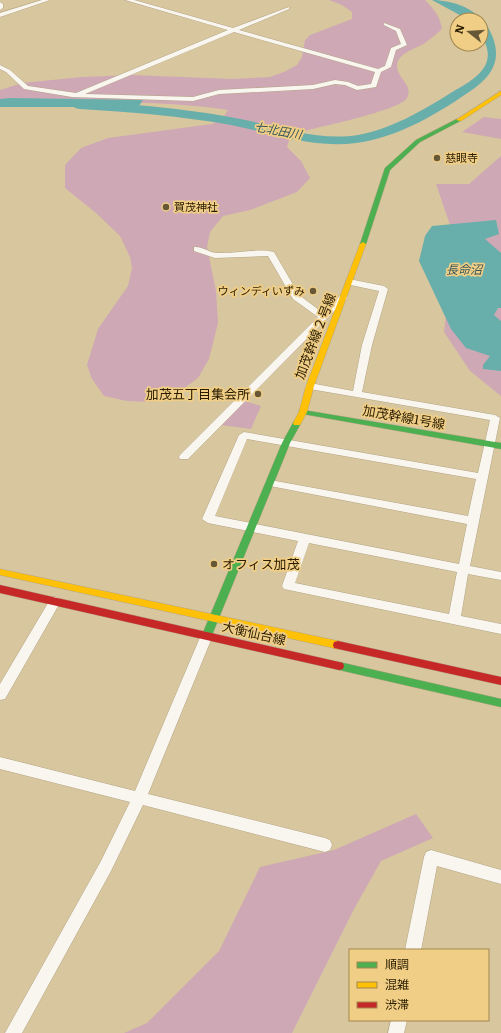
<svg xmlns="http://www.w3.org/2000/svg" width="501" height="1033" viewBox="0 0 501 1033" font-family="Literata,'Noto Sans JP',serif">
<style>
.green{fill:#cea8b5}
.water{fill:#68afab}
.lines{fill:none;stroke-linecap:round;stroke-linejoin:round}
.river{fill:#68afab;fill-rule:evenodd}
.street-casing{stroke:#b3a584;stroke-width:1}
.fast-casing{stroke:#b3a584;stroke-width:1}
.slow-casing{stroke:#b3a584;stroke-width:1}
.jam-casing{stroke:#b3a584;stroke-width:1}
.street{fill:#f9f6f0;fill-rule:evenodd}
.fast{fill:#4caf50;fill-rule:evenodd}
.slow{fill:#ffc107;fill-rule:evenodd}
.jam{fill:#c62828;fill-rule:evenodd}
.poi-dot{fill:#665837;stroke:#f1ce85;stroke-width:1.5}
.labels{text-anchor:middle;stroke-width:3.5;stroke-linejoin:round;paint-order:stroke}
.far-poi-label{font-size:11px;fill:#291c00;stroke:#f1ce85;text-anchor:start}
.far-water-label{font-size:12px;font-style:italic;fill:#37575b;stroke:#f1ce85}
.street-label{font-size:13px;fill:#291c00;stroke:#f1ce85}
.poi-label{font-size:13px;fill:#291c00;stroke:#f1ce85;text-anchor:end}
</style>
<rect width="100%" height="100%" fill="#d8c69e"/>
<path class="green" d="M329,0H425C434,9 440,16 442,29C436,34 431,39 425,43C416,49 392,54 398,71C401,80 413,87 407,98C400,111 310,129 291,134L287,147L301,161L310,178L297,192L250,210L223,216L210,232L207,247L216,291L218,323L209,359L198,378L176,394L154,402L127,401L104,396L92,379L87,365L98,329L128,286L132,268L130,257L120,236L96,213L65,188V165L81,148L108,138L212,124L223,118L228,110C153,99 76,103 0,102V90L22,83L82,77L132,75L232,79L270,77L284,72L297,65L302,57L305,40L310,35L352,19V12L342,5Z
M484,117L501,119V139L462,132Z
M501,156V396L470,371L444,332L449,289L450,225L436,184H469Z
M244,401L261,406L251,429L221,425Z
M416,814L433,838L381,861L354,909L292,1033H124L147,1023L219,951L260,867L334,850Z"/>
<path class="water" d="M10,98L143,100L138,107H0V99Z
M496,220L499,234L485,239L501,253V308H498L494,315L501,321V371L483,369V365L490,356L466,348L451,329L419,261L425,236L432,226Z"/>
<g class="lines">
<path class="river" d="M432,0C448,0 471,6 482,20L481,21L485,22C501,48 501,68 476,87C441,112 400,137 356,143C314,149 272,133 231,125C181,116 130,112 80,109L75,108L73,105L75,102L80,101C130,104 181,108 230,117C272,124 316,142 358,135C391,129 422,111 449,94C462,86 482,77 487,61C490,49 484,42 481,32C480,29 481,24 481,20H469Z"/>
<defs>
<path id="street" d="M42,0H50L0,17V13Z
M125,0H134L233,28L289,7V9L239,30L378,69L385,66L391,48L401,44L396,31L384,25V23L400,29L407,45L396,50L391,67L381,72L376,87L357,90L345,85L335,84L313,89L219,94L193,101L72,97L24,89L6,72L0,69V65L10,70L28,86L76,93L228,30ZM234,32L375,72L371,84L358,86L348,82L335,80L313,85L219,90L193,97L85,94Z
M0,2L3,4V8L0,10Z
M194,247C202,246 210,253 218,253C237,254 255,248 274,252L299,295L323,313L340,296H346L347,298L188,459H180L179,457L180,455L318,317L293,299L268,256L215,258L194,251Z
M349,279L384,286L388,289L372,345L362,392L495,415L500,418L470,566L501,572V580L468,574L461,616L501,624V634L284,589L282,586L298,541L208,523L202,519L239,435L244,432L478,473L490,420L310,389L305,386L310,383L353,391L362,345L379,291L346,284V280ZM247,439L476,479L468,516L270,480L265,483L270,486L467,524L459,564L215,516ZM309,543L457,572L449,614L295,583Z
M55,597L59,598L61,601L5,699L0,700V684L51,598Z
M207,630L211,632L213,635L148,794L325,838L330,840L332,845L330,850L325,852L143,805L111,871L22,1033H5L101,861L130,802L0,769V757L135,791L201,635L203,632Z
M431,850L501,870V884L437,866L421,950H405L424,857L426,852Z
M391,1020H407L404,1033H388Z"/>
<path id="fast" d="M457,119L462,120L420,142L390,170L366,244L361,245L360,244L385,168L416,140Z
M300,410H303L501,443V449L303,414H300L299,412Z
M297,420L301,423L290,443L212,635L211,638L207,639L203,638L202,635L282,443L294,421Z
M339,662L501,699V707L335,669L334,666L335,663Z"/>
<path id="slow" d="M501,91V95L461,121L456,120Z
M363,242L366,244L314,386L307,412L300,425H294L293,423L299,412L306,386L360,244Z
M0,569L338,641L342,642L343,645L342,648L338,649L0,575Z"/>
<path id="jam" d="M0,585L339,662L343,663L344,666L343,669L339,670L0,593Z
M338,641L501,677V685L334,648L333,645L334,642Z"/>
</defs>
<use href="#street" class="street-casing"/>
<use href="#fast" class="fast-casing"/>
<use href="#slow" class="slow-casing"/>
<use href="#jam" class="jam-casing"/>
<use href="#street" class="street"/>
<use href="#fast" class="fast"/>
<use href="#slow" class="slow"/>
<use href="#jam" class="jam"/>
</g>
<g class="poi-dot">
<circle cx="437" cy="158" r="4"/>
<circle cx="166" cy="207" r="4"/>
<circle cx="313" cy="291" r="4"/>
<circle cx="258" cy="394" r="4"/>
<circle cx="214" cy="564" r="4"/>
</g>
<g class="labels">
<g class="far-poi-label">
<text x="445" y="162">慈眼寺</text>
<text x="174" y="211">賀茂神社</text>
<text x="305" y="295" text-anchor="end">ウィンディいずみ</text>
</g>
<g class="far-water-label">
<text transform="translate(278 131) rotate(10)" y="4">七北田川</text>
<text x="464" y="274">長命沼</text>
</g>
<g class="street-label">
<text transform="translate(315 336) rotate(-69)" y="5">加茂幹線２号線</text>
<text transform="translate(404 417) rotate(10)" y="5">加茂幹線1号線</text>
<text transform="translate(254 633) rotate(13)" y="5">大衡仙台線</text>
</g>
<g class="poi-label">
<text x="250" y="399">加茂五丁目集会所</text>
<text x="222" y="569" text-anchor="start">オフィス加茂</text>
</g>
</g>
<rect x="349" y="949" width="140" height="72" fill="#f1ce85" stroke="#a18750"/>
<rect x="357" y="962" width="20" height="6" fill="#4caf50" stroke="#a18750"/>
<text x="385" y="969" font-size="12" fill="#291c00">順調</text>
<rect x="357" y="982" width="20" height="6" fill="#ffc107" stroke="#a18750"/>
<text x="385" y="989" font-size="12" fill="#291c00">混雑</text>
<rect x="357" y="1002" width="20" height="6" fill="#c62828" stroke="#a18750"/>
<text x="385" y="1009" font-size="12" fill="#291c00">渋滞</text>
<g transform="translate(469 32) rotate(287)"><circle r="19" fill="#f1ce85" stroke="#a18750"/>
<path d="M0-3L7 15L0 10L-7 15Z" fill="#665837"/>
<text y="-6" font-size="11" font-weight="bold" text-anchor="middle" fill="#291c00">N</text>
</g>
</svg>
